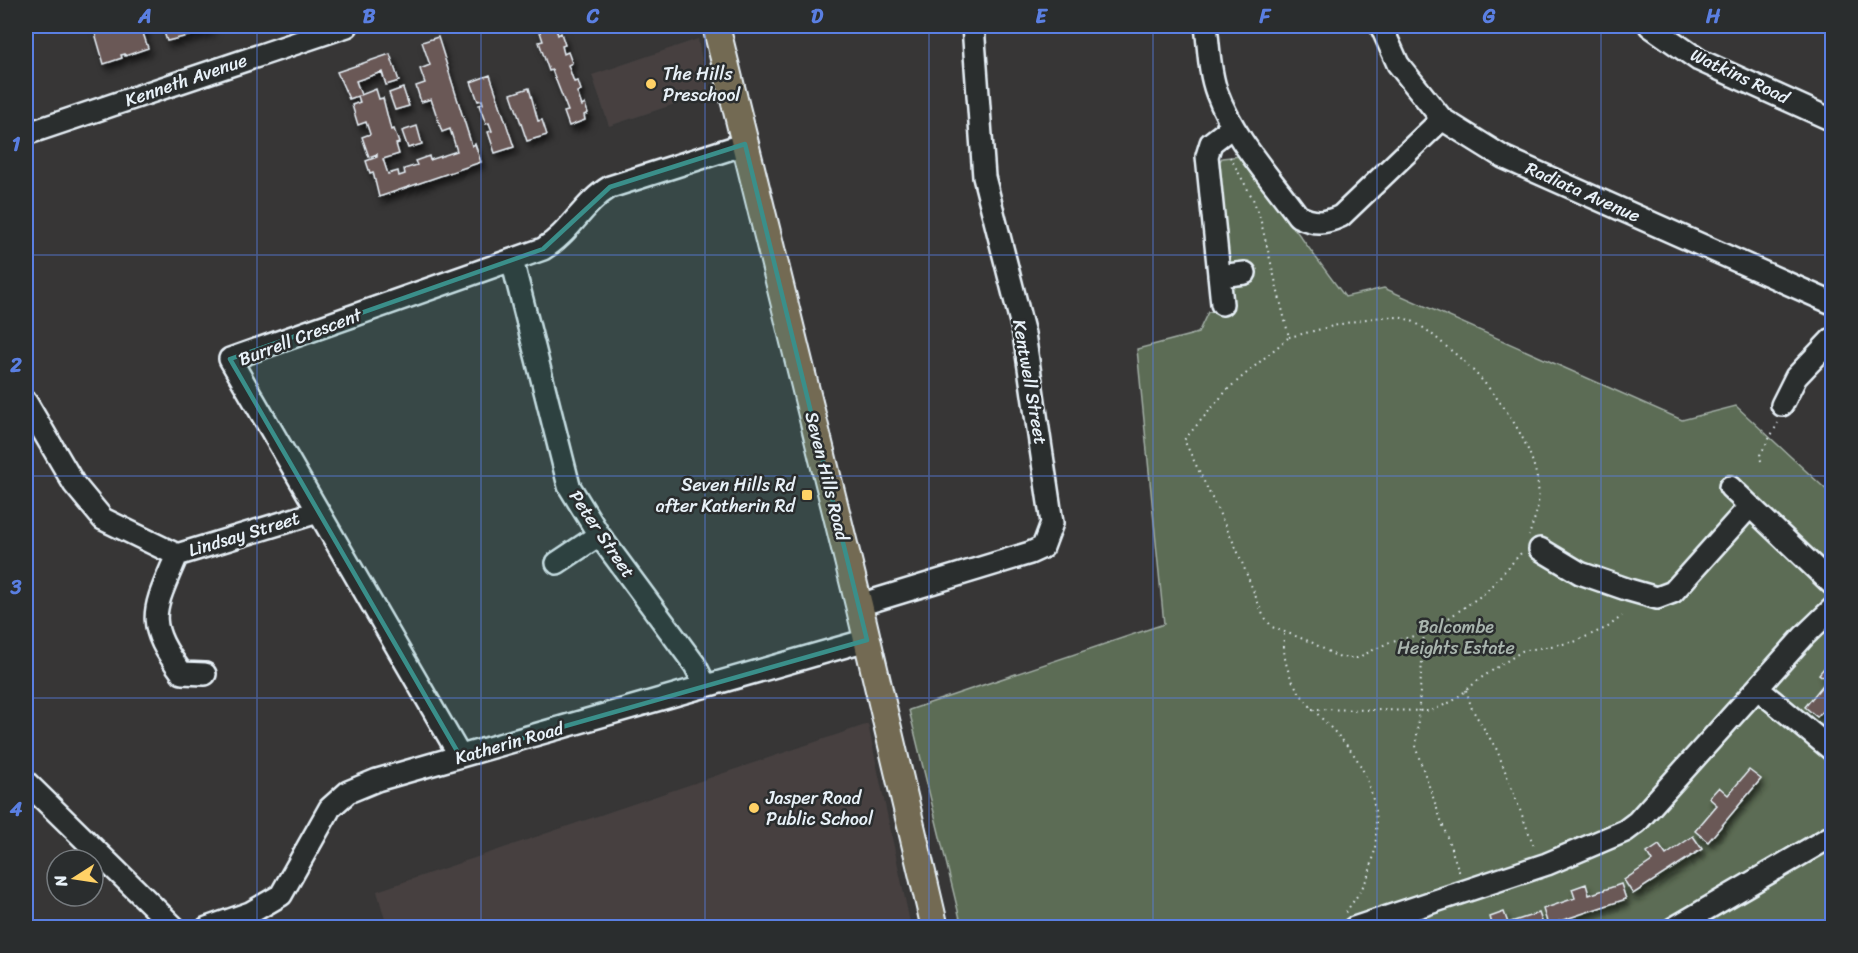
<svg xmlns="http://www.w3.org/2000/svg" width="1858" height="953" viewBox="0 0 1858 953" font-family="Sriracha,sans-serif">
<style>
.built{fill:#464040}
.green{fill:#5c6c54;stroke:#a2aea6;stroke-width:1.5}
.building{fill:#6a5857;stroke:#e8f1f8;stroke-width:1.5;filter:url(#shadow)}
.lines{fill:none;stroke-linecap:round;stroke-linejoin:round}
.minor-casing{stroke:#e8f1f8;stroke-width:26}
.major-casing{stroke:#e8f1f8;stroke-width:30}
.path{stroke:#e8f1f8;stroke-width:2;stroke-dasharray:1.5 4.5;stroke-linecap:butt}
.minor{stroke:#2a2d2e;stroke-width:21}
.major{stroke:#736b52;stroke-width:26}
.marked{fill:#3a8f8a;fill-opacity:0.2;stroke:#3a8f8a;stroke-width:4.5;stroke-linejoin:round}
.grid{fill:none;stroke:#5a7fe2;stroke-width:1.5;stroke-opacity:0.55}
.poi-dot{fill:#ffd166;stroke:#2a2d2e;stroke-width:2}
.labels{text-anchor:middle;stroke-width:5;stroke-linejoin:round;paint-order:stroke}
.poi-label{font-size:18px;fill:#e8f1f8;stroke:#2a2d2e;text-anchor:start}
.street-label{font-size:18px;fill:#e8f1f8;stroke:#2a2d2e}
.park-label{font-size:18px;fill:#a9b5ae;stroke:#2a2d2e}
.neatline{fill:none;stroke:#5a7fe2;stroke-width:2}
.grid-label{font-size:20px;text-anchor:middle;font-weight:bold;fill:#5a7fe2}
</style>
<defs>
<filter id="shadow"><feDropShadow dx="3.5" dy="6" stdDeviation="3" flood-color="#0009"/></filter>
</defs>
<rect width="100%" height="100%" fill="#373636"/>
<filter id="ink" filterUnits="userSpaceOnUse"><feTurbulence type="fractalNoise" baseFrequency=".0167" numOctaves="2"/><feDisplacementMap in="SourceGraphic" scale="12" xChannelSelector="R" yChannelSelector="G"/><feConvolveMatrix kernelMatrix="1 2 1 2 8 2 1 2 1" color-interpolation-filters="sRGB"/></filter>
<g filter="url(#ink)">
<path class="built" d="M698,39L708,93L609,126L592,75Z
M868,724L911,927H387L377,891Z"/>
<path class="green" d="M1241,156L1345,297L1384,288L1682,420L1736,406L1832,495V927H962L909,710L1164,624L1137,349L1198,333L1208,312L1231,310L1229,292L1237,282L1235,266L1225,258L1215,168L1222,158Z"/>
<path class="building" d="M93,26H111L113,33L119,29L118,26H144L146,31L143,33L148,48L125,56V54L121,55L122,58L104,64Z
M162,26H210L212,29L194,34L193,31L192,35L167,41Z
M538,26H555L558,35L561,33L565,45L562,46L564,54L568,52L572,63L568,65L574,82L578,81L581,90L577,92L582,106L585,104L588,113L584,115L585,120L569,126L564,112L568,111L552,70L549,71L539,42L543,41Z
M438,37L472,146L475,144L481,162L379,197L373,172L370,173L366,161L377,157V154L369,157L362,137L370,134L366,122L358,125L352,105L360,102L358,96L349,99L337,72L390,54L399,81L386,85L382,72L356,81L361,95L376,89L379,99L383,98L391,130L394,129L399,143L396,144L399,154L383,159L388,174L398,171L399,176L405,174L404,169L417,165L415,161L429,156L430,160L457,151L450,129L442,132L431,99L421,102L416,86L425,83L420,69L430,65L422,42Z
M490,75L514,147L495,153L488,132L492,131L489,123L486,124L479,105L483,104L482,100L478,101L471,82Z
M403,88L409,106L395,110L389,93Z
M529,88L538,121L542,120L547,135L527,141L511,94Z
M417,126L422,144L408,148L402,131Z
M1829,662L1832,666V700L1817,717L1805,707L1827,680L1819,674Z
M1749,770L1761,779L1708,842L1695,831L1717,805L1709,798L1719,787L1728,795Z
M1693,836L1702,849L1633,894L1624,880L1652,861L1647,853L1659,845L1666,855Z
M1586,884L1589,895L1621,884L1626,899L1548,925L1543,909L1575,898L1572,889Z
M1504,912L1508,923L1539,913L1544,927L1491,928L1493,927L1490,917Z"/>
<g class="lines">
<defs>
<path id="minor" d="M1206,26C1209,48 1209,72 1217,93C1234,139 1270,177 1298,216C1314,224 1324,224 1341,216L1442,119
M1381,26L1398,64L1442,119L1503,157L1832,303
M1650,26L1699,60L1832,120
M26,134L347,26
M512,260L569,486L599,535L695,665L705,685
M1219,276L1245,273
M1222,304L1207,156L1211,143L1233,126
M26,402L74,484L103,519L177,555L318,512
M1782,405L1796,377L1832,339
M1730,487L1832,584
M1540,549L1580,573L1629,590L1657,598L1673,592L1750,506
M177,555C154,610 143,621 182,673L205,674
M557,563L599,535
M859,605L1030,553L1043,547L1052,523L1024,334L984,177L973,26
M1758,689L1832,750
M460,756L230,359L543,249C570,233 583,203 610,187L745,144
M26,782L175,928
M207,928L250,913L281,895L330,808L348,792L377,780L867,640
M1354,928L1547,864L1625,831L1637,822L1804,636L1832,609
M1674,928L1832,836"/>
<path id="major" d="M716,26L859,605L935,928"/>
</defs>
<use href="#minor" class="minor-casing"/>
<use href="#major" class="major-casing"/>
<path class="path" d="M1230,157L1253,199L1260,218L1289,337L1228,389L1184,440L1237,550L1263,615L1272,627L1311,642L1340,658H1357L1392,641L1411,637L1440,624L1485,593L1522,552
M1289,337C1317,331 1376,312 1402,318C1419,321 1435,337 1448,348C1488,379 1549,454 1537,510C1535,519 1531,528 1529,536
M1761,461L1760,455L1778,423
M1424,632L1416,749L1460,874
M1284,634C1280,690 1317,709 1349,748C1377,783 1384,837 1367,878C1362,890 1353,902 1345,913
M1466,690L1472,709L1497,750L1535,849
M1312,709L1431,711L1453,701L1481,678L1522,651L1574,642L1608,627L1622,616"/>
<use href="#minor" class="minor"/>
<use href="#major" class="major"/>
</g>
</g>
<path class="marked" d="M745,144L867,640L460,756L230,359L543,249L610,187Z"/>
<path class="grid" d="M257,26V928M481,26V928M705,26V928M929,26V928M1153,26V928M1377,26V928M1601,26V928M26,255H1832M26,476H1832M26,698H1832"/>
<g class="poi-dot">
<circle cx="651" cy="84" r="6"/>
<rect x="801" y="489" width="12" height="12" rx="3"/>
<circle cx="754" cy="808" r="6"/>
</g>
<g class="labels">
<g class="poi-label">
<text x="663" y="80">The Hills<tspan x="663" dy="21">Preschool</tspan></text>
<text x="795" y="491" text-anchor="end">Seven Hills Rd<tspan x="795" dy="21">after Katherin Rd</tspan></text>
<text x="766" y="804">Jasper Road<tspan x="766" dy="21">Public School</tspan></text>
</g>
<g class="street-label">
<text transform="translate(1740 76) rotate(25)" y="6">Watkins Road</text>
<text transform="translate(186 80) rotate(-19)" y="6">Kenneth Avenue</text>
<text transform="translate(1583 192) rotate(24)" y="6">Radiata Avenue</text>
<text transform="translate(300 337) rotate(-21)" y="6">Burrell Crescent</text>
<text transform="translate(1030 382) rotate(80)" y="6">Kentwell Street</text>
<text transform="translate(827 476) rotate(76)" y="6">Seven Hills Road</text>
<text transform="translate(244 534) rotate(-17)" y="6">Lindsay Street</text>
<text transform="translate(602 534) rotate(56)" y="6">Peter Street</text>
<text transform="translate(509 743) rotate(-16)" y="6">Katherin Road</text>
</g>
<g class="park-label">
<text x="1456" y="633">Balcombe<tspan x="1456" dy="21">Heights Estate</tspan></text>
</g>
</g>
<rect width="1858" height="953" fill="none" stroke="#2a2d2e" stroke-width="66"/>
<g transform="translate(75 878) rotate(258)"><circle r="28" fill="#2a2d2e" stroke="#767b7f" stroke-width="1.5"/>
<path d="M0-4.5L10 22L0 15L-10 22Z" fill="#ffd166"/>
<text y="-9" font-size="16" font-weight="bold" text-anchor="middle" fill="#e8f1f8">N</text>
</g>
<rect x="33" y="33" width="1792" height="887" class="neatline"/>
<g class="grid-label">
<text x="145" y="23">A</text>
<text x="369" y="23">B</text>
<text x="593" y="23">C</text>
<text x="817" y="23">D</text>
<text x="1041" y="23">E</text>
<text x="1265" y="23">F</text>
<text x="1489" y="23">G</text>
<text x="1713" y="23">H</text>
<text x="16" y="151">1</text>
<text x="16" y="372">2</text>
<text x="16" y="594">3</text>
<text x="16" y="816">4</text>
</g>
</svg>
